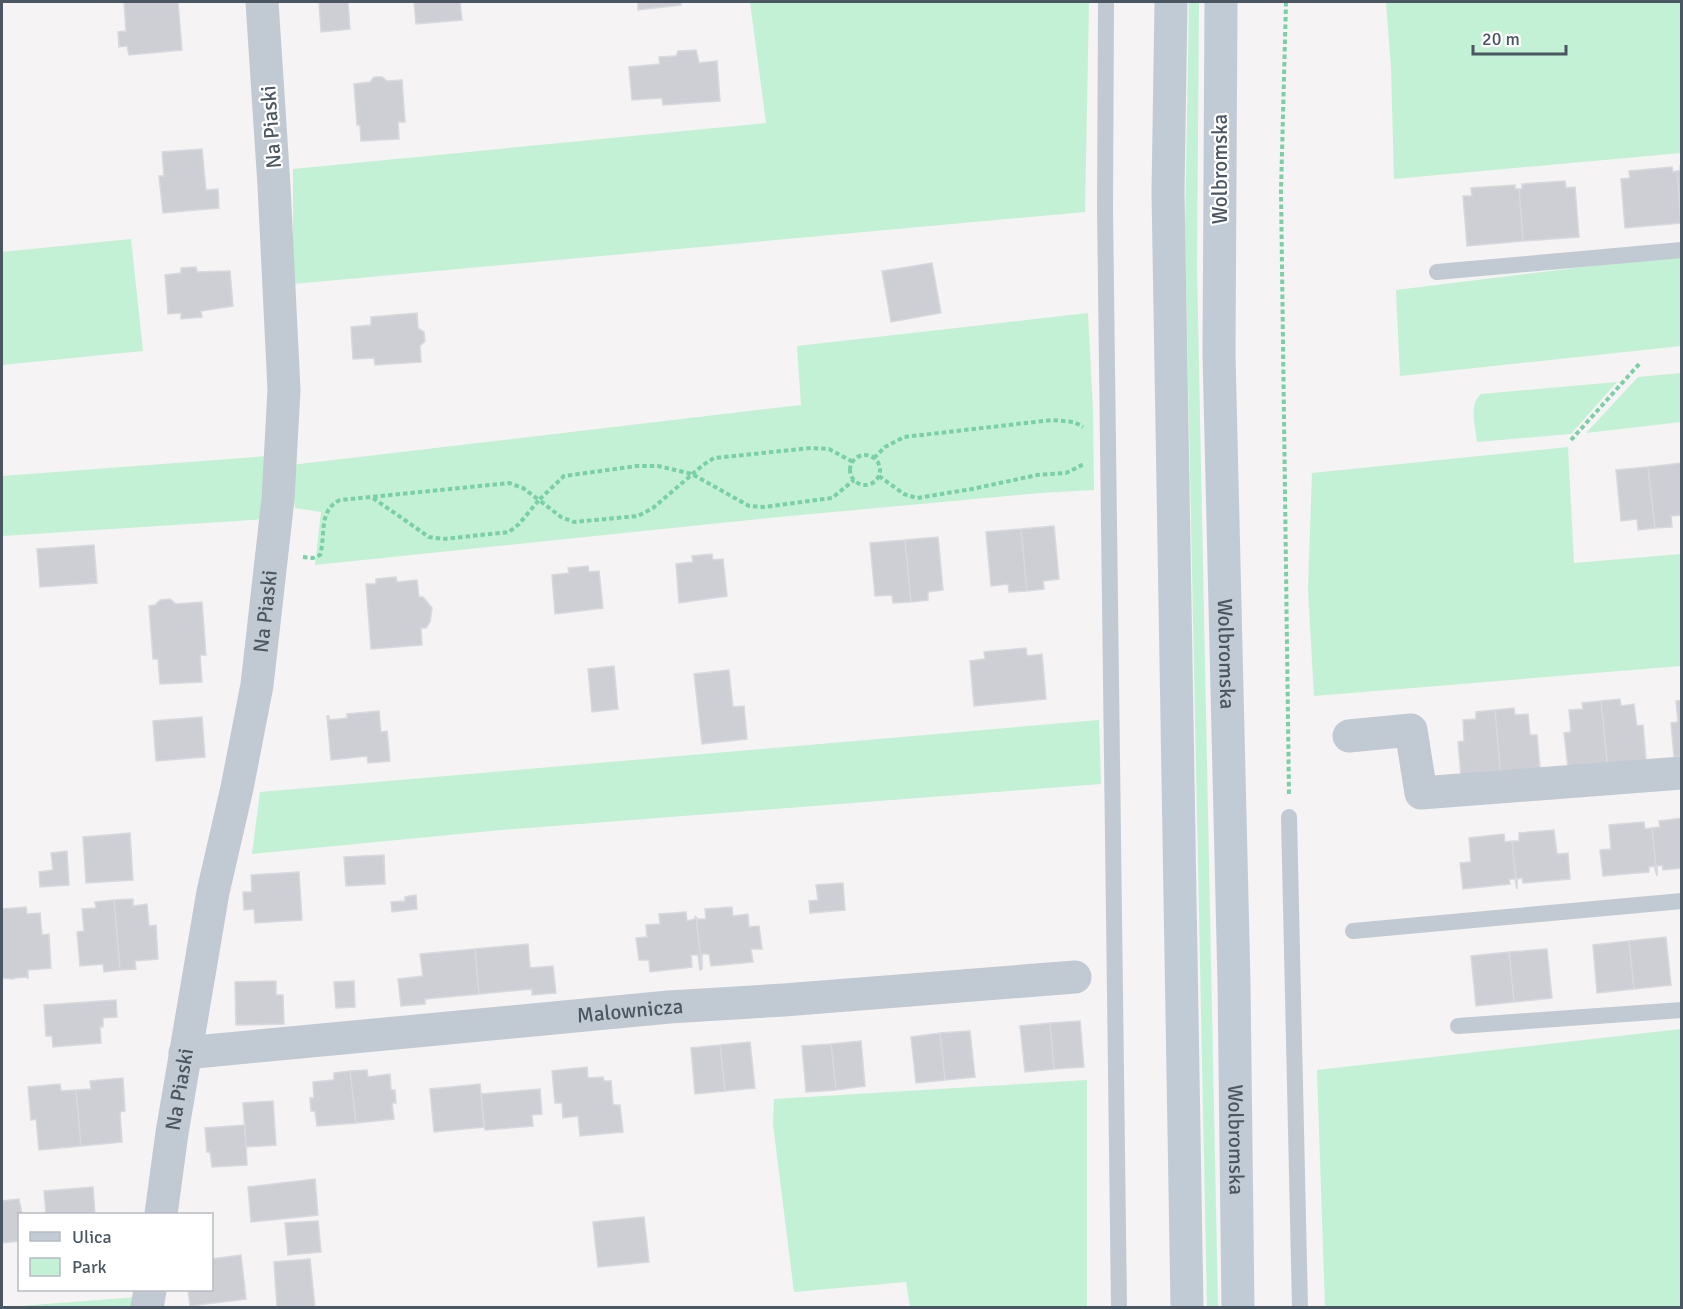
<svg xmlns="http://www.w3.org/2000/svg" width="1683" height="1309" viewBox="0 0 1683 1309" font-family="Signika,sans-serif">
<style>
.green{fill:#c3f1d5}
.building{fill:#cdcfd5;stroke:#d7d9de;stroke-width:1.5}
.lines{fill:none;stroke-linecap:round;stroke-linejoin:round}
.path{stroke:#7ad0a6;stroke-width:4;stroke-dasharray:4.5 3;stroke-linecap:butt}
.lane{stroke:#c1cad2;stroke-width:16}
.street{stroke:#c1cad2;stroke-width:33}
.secondary{stroke:#c1cbd6;stroke-width:33}
.labels{text-anchor:middle;stroke-width:4.5;stroke-linejoin:round;paint-order:stroke}
.street-label{font-size:21px;fill:#4a5661;stroke:#fff}
</style>
<rect width="100%" height="100%" fill="#f5f3f3"/>
<path class="green" d="M750,2H1089L1085,212L293,284V169L766,123Z
M1189,2H1199L1197,268L1218,1308L1207,1307L1185,228Z
M1386,2H1681V153L1394,179L1391,68Z
M131,239L143,351L2,365V252Z
M1681,255V346L1400,376L1396,290Z
M1088,313L1093,410L1094,490L1040,493L779,517L315,565L321,512L295,508L291,465L801,405L797,346Z
M1681,373V422L1586,433L1638,377Z
M1617,382L1571,434L1477,442C1476,427 1468,405 1481,394Z
M1568,447L1574,563L1681,554V666L1314,696L1308,590L1312,473Z
M268,456L267,519L2,536V476Z
M1099,720L1101,784L501,830L252,854L260,792Z
M1681,1029V1307H1325L1317,1070Z
M1087,1080V1307H910L906,1282L794,1292L773,1124L774,1099Z
M138,1297L136,1307H6Z"/>
<path class="building" d="M124,2H178L182,50L129,55L127,46L119,47L118,32L126,31Z
M319,2H348L350,29L321,32Z
M414,2H460L462,20L416,24Z
M638,2H681V5L638,10Z
M696,50L699,63L717,61L720,101L663,105L662,98L632,100L629,67L660,64L659,57L676,56L678,51Z
M374,77H382L387,81L402,80L405,122H398L399,139L361,141L360,125H357L354,84L370,82Z
M202,149L206,190L218,189L219,208L163,213L159,176H164L162,152Z
M1680,166H1682L1681,223L1677,171H1680Z
M1672,167L1673,172L1677,171L1681,223L1625,228L1621,179L1630,178L1629,171Z
M1565,181L1566,188L1575,187L1579,237L1523,241L1519,189H1522V184Z
M1515,185V189H1519L1523,241L1467,246L1463,196H1472L1471,188Z
M932,263L941,313L891,322L882,271Z
M196,267L197,272L230,271L233,306L201,311L202,317L181,319V313L168,314L165,275L181,273V268Z
M417,313L418,328L424,332L425,341L420,346L421,362L375,365L374,358L353,359L351,327L371,325V317Z
M1681,463L1682,515L1671,516L1672,527L1655,528L1648,467Z
M1648,467L1655,528L1638,530L1637,519L1621,521L1616,470Z
M1054,526L1059,579L1043,581L1044,589L1027,591L1021,529Z
M1021,529L1027,591L1009,592L1008,584L991,586L986,532Z
M938,537L943,590L928,592V600L911,602L905,540Z
M905,540L911,602L893,603L892,595L875,596L870,543Z
M94,545L97,583L40,587L37,549Z
M712,554L713,560L723,559L727,596L679,603L676,564L693,562L692,556Z
M588,566L589,572L599,571L603,608L555,614L552,575L569,573L568,568Z
M396,577L397,582L417,580L419,597H423L432,608L430,622L426,628H421L422,645L371,649L366,584H376V579Z
M170,599L176,604L202,602L206,655H200L202,682L160,684L158,659H153L149,606L155,605L160,600Z
M1026,648L1027,656L1042,654L1046,699L974,706L970,661L985,659L984,652Z
M614,666L618,709L592,712L588,669Z
M729,670L733,707L744,706L747,739L702,744L694,674Z
M1620,699L1621,706L1634,704L1637,726L1643,725L1646,760L1608,770L1601,701Z
M1682,700V756L1674,757L1671,723L1678,722L1676,701Z
M1601,701L1608,770L1568,767L1564,733L1571,732L1569,710L1583,709L1582,703Z
M1514,708L1515,715L1528,714L1530,735H1537L1540,769L1501,779L1495,710Z
M1495,710L1501,779L1461,776L1458,742L1464,741L1463,720L1476,719V712Z
M379,711L381,732L387,731L390,761L368,763L367,756L331,760L327,716H329V720L347,718V714Z
M202,717L205,757L156,761L153,721Z
M1682,818V868L1663,870L1662,865L1657,866V876L1652,828L1660,827L1659,821Z
M1644,822L1645,829L1652,828L1657,876L1654,866L1649,867V872L1603,876L1600,850L1611,849L1609,825Z
M1554,830L1557,854L1568,853L1570,879L1523,883L1522,878L1517,879V889L1512,841H1519V833Z
M130,833L133,880L86,883L83,837Z
M1504,834L1505,842L1512,841L1517,889L1515,879H1509L1510,884L1463,889L1460,863L1471,862L1469,838Z
M67,851L69,885L40,887L39,872L53,870L51,853Z
M384,855L385,884L346,886L344,857Z
M299,872L302,920L255,923L254,909L244,910L243,892H252L251,875Z
M843,883L845,910L810,913L809,901L818,900L816,885Z
M416,895L417,909L392,912L391,902L405,901V897Z
M133,899V906L147,904L149,926L156,925L158,959L135,961L136,969L120,970L114,900Z
M114,900L120,970L104,972L103,964L80,966L77,932L84,931L82,909L96,908L95,902Z
M26,907L27,914L40,913L42,935L49,934L51,968L28,970V978L26,977L14,978V979L2,978V909Z
M732,907L733,916L748,914L749,927L759,926L762,949H751L753,962L711,966L709,954H702V969L696,917L698,919H706L705,909Z
M686,912L687,921L695,919V917H696L702,969L700,970L698,955H691L692,967L650,972L649,960H639L636,938L647,937L646,925L660,924L659,914Z
M1666,937L1671,985L1634,989L1629,941Z
M1629,941L1634,989L1597,993L1593,945Z
M528,944L530,968L553,966L556,993L532,995V989L479,994L475,949Z
M475,949L479,994L425,999V1004L401,1006L398,979L423,976L420,954Z
M1547,949L1552,998L1514,1002L1509,952Z
M1509,952L1514,1002L1476,1006L1471,956Z
M276,981V995H283L284,1024L236,1025L235,982Z
M354,981L355,1007L336,1008L334,982Z
M116,1000L117,1017L103,1018V1027H100L101,1043L53,1047L52,1036H46L44,1005Z
M1080,1021L1084,1067L1054,1069L1050,1023Z
M1050,1023L1054,1069L1025,1072L1020,1026Z
M970,1031L975,1077L945,1080L940,1033Z
M940,1033L945,1080L916,1083L911,1037Z
M861,1041L865,1086L836,1090L831,1044Z
M750,1042L755,1088L725,1091L720,1045Z
M831,1044L836,1090L806,1092L802,1046Z
M720,1045L725,1091L695,1094L691,1048Z
M587,1067L588,1078L603,1077L604,1081H611L613,1105H620L623,1132L580,1136L578,1116L563,1118L562,1103H555L552,1071Z
M367,1070L368,1077L390,1074L391,1090H395L396,1103H392L394,1119L356,1123L350,1071Z
M350,1071L356,1123L317,1126L315,1111H311L310,1098H314L313,1082L334,1080V1073Z
M123,1078L125,1111L120,1112L122,1142L81,1146L76,1090L91,1089L90,1081Z
M60,1084L61,1091L76,1090L81,1146L39,1150L36,1119L31,1120L28,1087Z
M480,1084L484,1127L434,1132L430,1089Z
M540,1089L542,1114L532,1115L533,1126L485,1130L481,1094Z
M273,1101L276,1145L246,1147L243,1103Z
M245,1125L247,1165L212,1167L210,1152H207L205,1128Z
M315,1179L318,1215L251,1222L248,1187Z
M93,1187L95,1214H46L44,1191Z
M19,1199L22,1214H20V1241L2,1243V1201Z
M644,1217L649,1262L598,1267L593,1222Z
M318,1221L321,1252L288,1255L285,1223Z
M241,1255L246,1299L190,1306L188,1290H212V1259Z
M310,1259L315,1308H277L274,1262Z"/>
<g class="lines">
<path class="path" d="M1286,2L1281,191L1289,795
M1571,440L1641,362
M850 470a15 15 0 1 1 30 0a15 15 0 1 1-30 0Z
M874,458L885,447L904,437L1052,420L1074,422L1083,427
M879,476L904,494L917,498L972,489L1037,475L1066,473L1084,464
M373,498L429,537L443,539L509,532L519,524L539,500L561,517L574,522L638,516L653,508L703,465L714,458L811,448L829,449L853,462
M303,557L313,558L320,555C326,535 318,510 340,500L509,483L523,488L539,500L564,476L637,466H658L692,474L749,506L764,507L832,498L854,480"/>
<path class="lane" d="M1106,2L1105,209L1119,1308
M1437,272L1682,250
M1289,817L1300,1308
M1353,931L1682,901
M1458,1026L1682,1010"/>
<g class="street">
<path d="M1349,736L1411,730L1421,793L1682,773"/>
<path id="s1" d="M185,1053L669,1007L784,1000L1075,977"/>
<path id="s2" d="M161,1214L172,1133L213,892L237,788L257,685L278,499L284,390L274,186L262,2"/>
<path d="M147,1308L150,1290"/>
</g>
<g class="secondary">
<path d="M1171,2L1168,192L1187,1308"/>
<path id="s3" d="M1221,2L1219,354L1234,983L1238,1308"/>
</g>
</g>
<g class="labels">
<g class="street-label">
<text transform="translate(271 127) rotate(-94)" y="7">Na Piaski</text>
<text transform="translate(1220 169) rotate(-90)" y="7">Wolbromska</text>
<text dy="7" stroke="none"><textPath href="#s2" startOffset="612">Na Piaski</textPath></text>
<text dy="7" stroke="none"><textPath href="#s3" startOffset="652">Wolbromska</textPath></text>
<text dy="7" stroke="none"><textPath href="#s1" startOffset="447">Malownicza</textPath></text>
<text dy="7" stroke="none"><textPath href="#s2" startOffset="126">Na Piaski</textPath></text>
<text dy="7" stroke="none"><textPath href="#s3" startOffset="1138">Wolbromska</textPath></text>
</g>
</g>
<rect width="1683" height="1309" fill="none" stroke="#4a5661" stroke-width="6"/>
<rect x="18" y="1213" width="195" height="78" fill="#ffffff" stroke="#b7bbc0" stroke-width="1.5"/>
<rect x="30" y="1232" width="30" height="9" fill="#c1cbd6" stroke="#b7bbc0" stroke-width="1.5"/>
<text x="72" y="1243" font-size="18" fill="#4a5661">Ulica</text>
<rect x="30" y="1258" width="30" height="18" fill="#c3f1d5" stroke="#b7bbc0" stroke-width="1.5"/>
<text x="72" y="1273" font-size="18" fill="#4a5661">Park</text>
<path d="M1473 45v9h93v-9" fill="none" stroke="#4a5661" stroke-width="3"/>
<text x="1482" y="45" font-size="18" fill="#4a5661" stroke="#ffffff" stroke-width="4.5" paint-order="stroke">20 m</text>
</svg>
